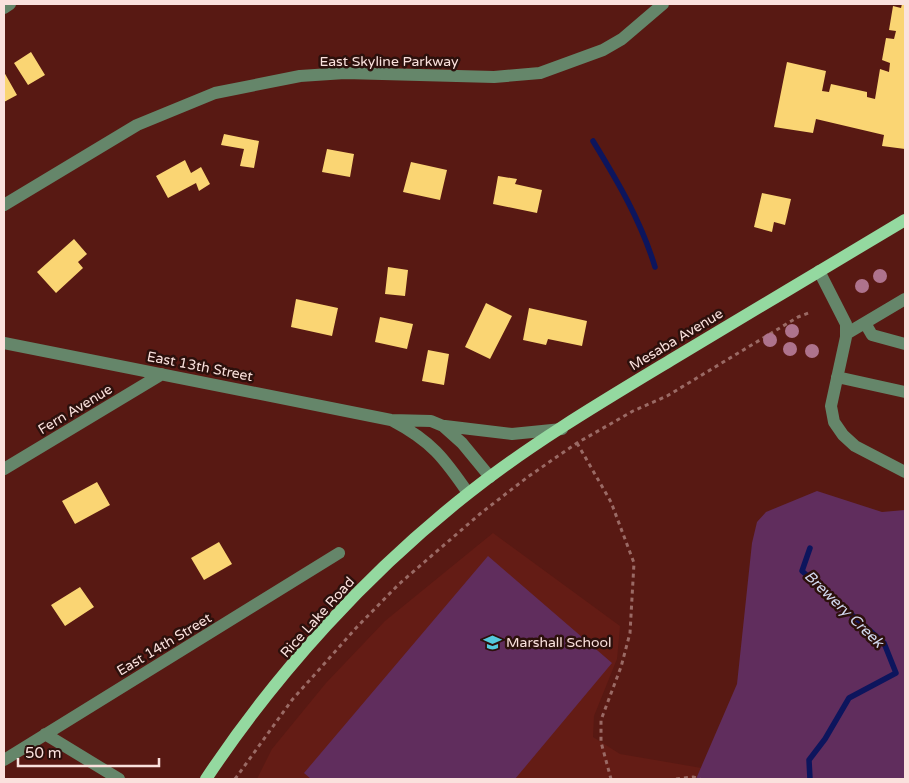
<svg xmlns="http://www.w3.org/2000/svg" width="909" height="783" viewBox="0 0 909 783" font-family="'Varela Round',sans-serif">
<style>
.built{fill:#641c15}
.green{fill:#602d5d}
.lines{fill:none;stroke-linecap:round;stroke-linejoin:round}
.stream{stroke:#0d155d;stroke-width:5.5}
.building{fill:#fad573}
.path{stroke:#9a6a65;stroke-width:3;stroke-dasharray:4 4;stroke-linecap:butt}
.minor{stroke:#65866a;stroke-width:12}
.major{stroke:#94d9a0;stroke-width:12}
.tree{fill:#ae738d}
.labels{text-anchor:middle;stroke-width:5;stroke-linejoin:round;paint-order:stroke}
.street-label{font-size:14px;fill:#fae1dd;stroke:#2c100c}
.poi-label{font-size:14px;fill:#fae1dd;stroke:#2c100c;text-anchor:start}
.water-label{font-size:15px;font-style:italic;fill:#d0d8ee;stroke:#2c100c}
</style>
<rect width="100%" height="100%" fill="#581913"/>
<path class="built" d="M493,533L620,626L617,659L594,716L593,737L620,754L766,779H257L272,749L326,683L385,621Z"/>
<path class="green" d="M817,491L882,512L905,510V779H696L737,684L752,543L757,522L766,512Z
M488,556L612,663L515,779H311L304,773Z"/>
<g class="lines">
<path class="stream" d="M593,141C618,182 641,221 655,267
M810,548L802,571L884,643L896,673L849,698L825,739L809,760L810,779"/>
</g>
<path class="building" d="M902,4H905V149L882,146L884,135L816,119L813,133L774,127L787,62L826,71L822,91L829,92L831,84L867,92V97L875,99L880,69L889,72L890,63L882,60L886,38L894,39L896,31L889,30L893,6L901,8Z
M31,52L45,75L28,85L14,63Z
M4,72L17,95L4,102Z
M224,134L259,141L254,168L240,166L244,149L221,145Z
M327,149L354,154L350,177L322,172Z
M185,160L191,173L201,167L210,184L199,191L196,183L168,198L156,176Z
M411,162L447,170L440,200L403,192Z
M498,176L517,179L515,184L542,190L537,213L493,204Z
M762,193L791,199L785,225L774,222L772,232L754,227Z
M74,239L87,254L78,262L83,268L56,293L37,272Z
M388,267L408,270L405,296L385,294Z
M296,299L338,308L332,336L291,327Z
M486,303L512,316L490,359L465,347Z
M529,308L587,321L582,346L548,339L546,345L523,340Z
M380,317L413,324L407,349L375,342Z
M428,350L449,354L444,385L422,381Z
M97,482L110,505L75,524L62,501Z
M219,542L232,564L204,580L191,558Z
M80,587L94,607L65,626L51,605Z"/>
<g class="lines">
<path class="path" d="M577,443L611,502L634,563L630,633L621,667L601,720V742L611,779
M235,779L292,700L356,628L399,584L481,513L529,476L577,443L633,411L667,396L798,317L811,312
M676,779L693,777L700,779"/>
<path class="minor" d="M4,8L10,4
M4,205L137,125L215,93L300,76L345,73L494,77L540,73L603,50L622,39L663,4
M819,271L846,324V337L831,406L834,422L843,435L855,446L905,472
M865,323L872,335L905,344
M846,334L905,299
M4,343L391,420L431,421L443,426L462,443L490,477
M837,377L905,392
M393,421C431,441 444,458 468,493
M445,426L512,434L562,429
M4,469L162,374
M45,734L119,779
M4,760L339,553"/>
<path class="major" d="M206,779C277,672 368,572 470,492C532,443 603,401 671,360C749,313 827,267 905,220"/>
</g>
<g class="tree">
<circle cx="880" cy="276" r="7"/>
<circle cx="862" cy="286" r="7"/>
<circle cx="792" cy="331" r="7"/>
<circle cx="770" cy="340" r="7"/>
<circle cx="790" cy="349" r="7"/>
<circle cx="812" cy="351" r="7"/>
</g>
<defs>
<symbol id="school-bare" viewBox="-9 -9 18 18"><path d="M0-5L7-2L0 1L-7-2ZM-4 1L0 2.5L4 1V4Q0 6-4 4Z" fill="#54cadd" stroke="#2c100c" stroke-width="2.5" paint-order="stroke"/></symbol>
</defs>
<g fill-rule="evenodd">
<use href="#school-bare" x="480" y="630" width="25" height="25"/>
</g>
<g class="labels">
<g class="street-label">
<text x="389" y="66">East Skyline Parkway</text>
<text transform="translate(676 339) rotate(-31)" y="5">Mesaba Avenue</text>
<text transform="translate(200 366) rotate(11)" y="5">East 13th Street</text>
<text transform="translate(75 409) rotate(-31)" y="5">Fern Avenue</text>
<text transform="translate(317 617) rotate(-48)" y="5">Rice Lake Road</text>
<text transform="translate(164 644) rotate(-31)" y="5">East 14th Street</text>
</g>
<g class="poi-label">
<text x="506" y="647">Marshall School</text>
</g>
<g class="water-label">
<text transform="translate(844 609) rotate(44)" y="5">Brewery Creek</text>
</g>
</g>
<rect width="909" height="783" fill="none" stroke="#fae1dd" stroke-width="10"/>
<path d="M18 758v8h141v-8" fill="none" stroke="#fae1dd" stroke-width="2.5"/>
<text x="25" y="758" font-size="15" fill="#fae1dd" stroke="#2c100c" stroke-width="4" paint-order="stroke">50 m</text>
</svg>
